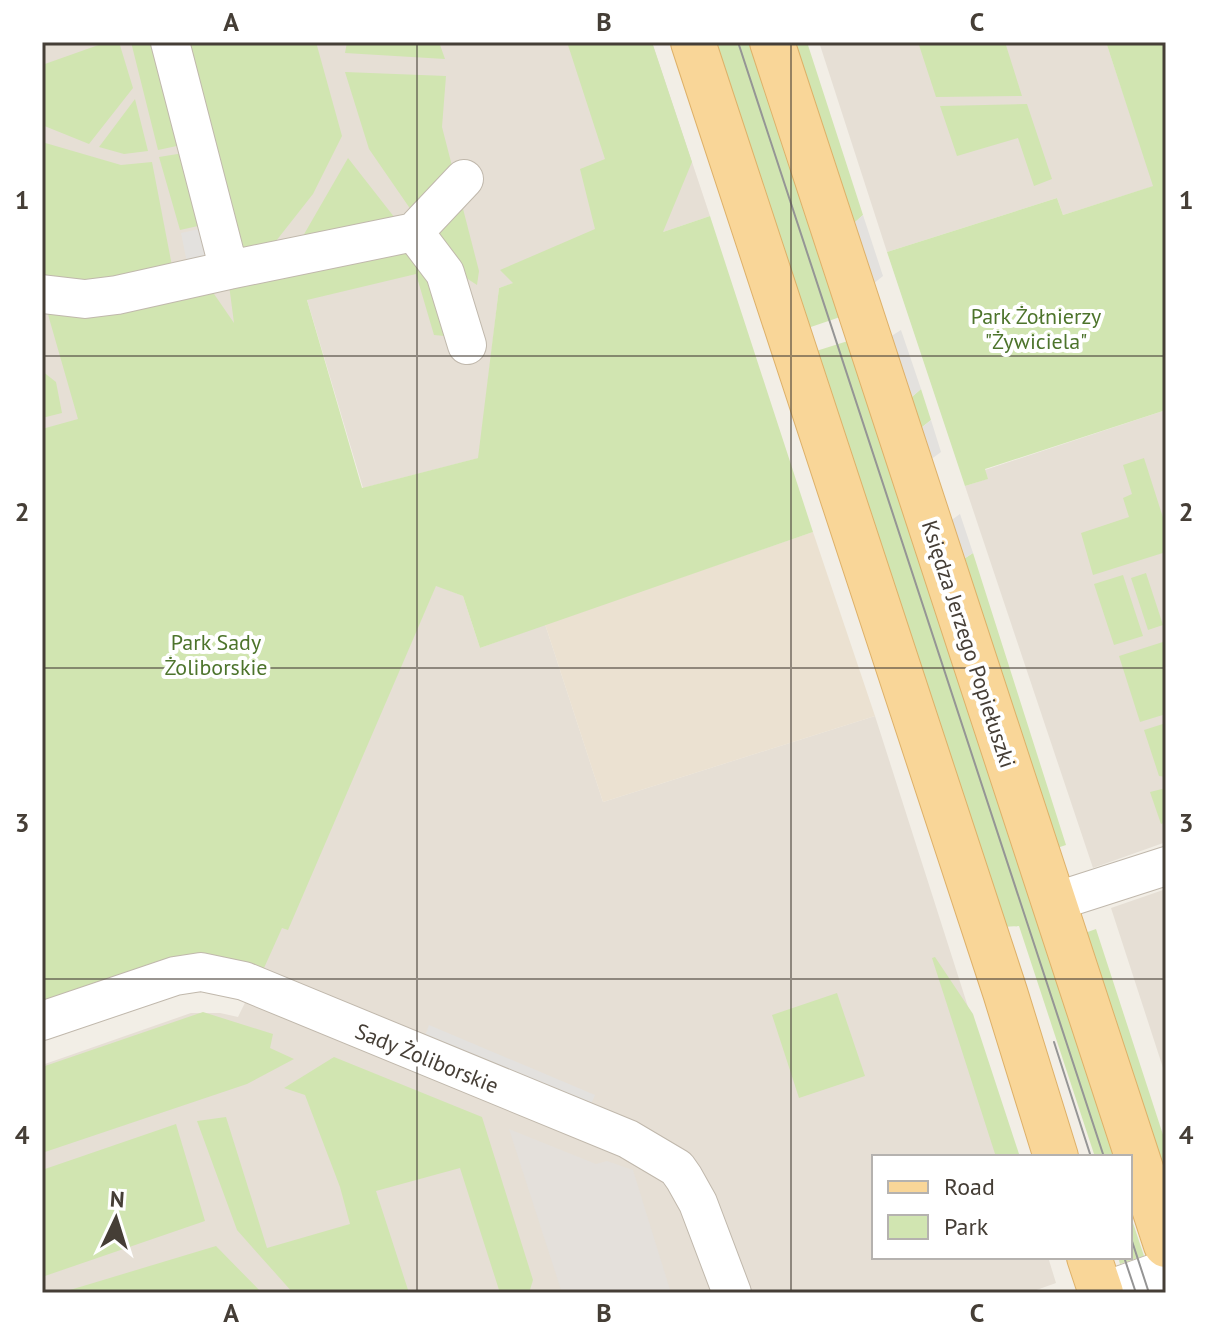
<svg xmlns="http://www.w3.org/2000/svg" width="1208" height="1335" viewBox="0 0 1208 1335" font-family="'PT Sans',sans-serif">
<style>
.residential{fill:#e6dfd5}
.industrial{fill:#e4e0db}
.education{fill:#ebe1d1}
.green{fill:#d1e5b1}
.parking{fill:#e3e1de}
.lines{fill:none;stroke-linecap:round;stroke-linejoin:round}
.minor-casing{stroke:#c0b8ac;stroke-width:40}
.major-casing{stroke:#deb169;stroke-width:46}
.minor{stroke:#fff;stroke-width:38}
.major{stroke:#f9d698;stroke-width:44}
.tram{stroke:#959595;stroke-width:2}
.grid{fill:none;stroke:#453e36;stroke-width:2;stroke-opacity:0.55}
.labels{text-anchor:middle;stroke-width:8;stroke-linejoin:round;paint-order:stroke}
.park-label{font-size:22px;fill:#4d742c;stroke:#fff}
.street-label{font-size:22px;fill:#453e36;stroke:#fff}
.neatline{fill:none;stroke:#453e36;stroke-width:3}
.grid-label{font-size:26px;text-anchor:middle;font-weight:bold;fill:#453e36}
</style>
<rect width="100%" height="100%" fill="#f2eee6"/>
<path class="residential" d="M42,42H652L710,216L499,288L479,458L363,488L297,266L242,380L42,520Z
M819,42H1106L1154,186L1063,215L1057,198L887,252Z
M1166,410V842L1093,868L965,486L987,479L985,470Z
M436,585L463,596L480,648L545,624L603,802L875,716L1016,1157H874V1257H1048L1056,1283L1028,1293H42V1065L191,1013H220L238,1017L282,927L287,929Z
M1166,889V1077L1111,908Z"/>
<path class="industrial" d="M509,1129L596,1164L607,1161L633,1170L671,1293H562Z"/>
<path class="education" d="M813,532L875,716L603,802L545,624Z"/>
<path class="green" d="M107,42H119L133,88L89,144L42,125V65Z
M131,42H164L191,143L158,150Z
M178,42H316L342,136L313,194L265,255L236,259Z
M347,42H439L445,59L345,53Z
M567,42H652L692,162L663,232L710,216L813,532L480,648L463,596L436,586L288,930L282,928L264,968L251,973L42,1005V429L78,419L45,304L212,291L234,323L229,285L299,243L348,158L438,273L455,337L434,335L416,274L307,300L362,488L478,458L499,288L513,283L500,270L595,229L580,169L605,159Z
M711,42H753L843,316L805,329Z
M790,42H807L863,215L850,227Z
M918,42H1005L1022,96L936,97Z
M1106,42H1166V410L985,469L988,479L965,486L887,252L1057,198L1063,215L1153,186Z
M345,72L446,76L442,127L479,271L477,285L451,268L369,149Z
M135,99L148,151L124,154L99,147Z
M1027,104L1052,179L1034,186L1018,138L957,156L940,106Z
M42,142L121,165L152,162L173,271L42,287Z
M190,152L207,224L180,230L159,157Z
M851,340L1119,1157H1095L1019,926L1002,927L813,352Z
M42,371L56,382L62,413L42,418Z
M921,389L931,420L916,432L906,402Z
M1144,458L1166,527V552L1093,575L1081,533L1129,517L1123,498L1132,494L1123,465Z
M973,553L1066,845L1054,849L959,562Z
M1146,573L1163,625L1148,630L1131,578Z
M1123,575L1143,636L1114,645L1094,584Z
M1166,641V714L1140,722L1119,656Z
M1166,723V777L1159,776L1144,730Z
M1166,788V822L1161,824L1150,792Z
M1096,929L1166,1144V1178L1082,934Z
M935,957L973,1014L1020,1157H996L932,958Z
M837,993L865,1076L799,1098L772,1015Z
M203,1012L273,1034L270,1048L294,1059L247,1084L42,1153V1067Z
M334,1057L482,1117L533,1280L529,1293H500L460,1168L376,1191L409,1293H293L237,1230L197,1121L226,1117L267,1248L350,1224L340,1187L305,1095L284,1088Z
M176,1124L205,1221L42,1277V1170Z
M1130,1220H1132L1144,1256L1120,1264L1118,1257H1130Z
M216,1246L262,1293H60Z"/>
<path class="parking" d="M863,215L883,276L868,288L848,228Z
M208,227L216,268L189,273L181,233Z
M901,330L921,389L906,402L885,340Z
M931,420L941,452L926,463L916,432Z
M960,514L973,553L959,562L946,524Z
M429,1025L595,1095L588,1111L423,1041Z"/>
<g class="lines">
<defs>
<path id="minor" d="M414,232L464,179
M229,270L414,232L445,273L467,345
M42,294L85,299L117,295L229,270L170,42
M1054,902L1166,866
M42,1021L175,976L201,972L244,981L628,1139L677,1168L684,1178L698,1203L732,1293
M1099,1293L1166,1269"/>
<path id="major" d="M693,42L1005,992L1056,1157
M772,42L1166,1245
M1089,1257L1101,1293"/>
</defs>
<use href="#minor" class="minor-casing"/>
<use href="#major" class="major-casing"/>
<use href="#minor" class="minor"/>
<use href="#major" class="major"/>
<path class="tram" d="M738,42L1104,1157
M1054,1042L1091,1157
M1130,1235L1149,1293
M1124,1257L1136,1293"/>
</g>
<path class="grid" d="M417,42V1293M791,42V1293M42,356H1166M42,668H1166M42,979H1166"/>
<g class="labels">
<g class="park-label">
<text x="1036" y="324">Park Żołnierzy<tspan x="1036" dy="25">"Żywiciela"</tspan></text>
<text x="216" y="650">Park Sady<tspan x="216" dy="25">Żoliborskie</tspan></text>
</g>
<g class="street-label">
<text transform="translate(969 644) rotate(72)" y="8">Księdza Jerzego Popiełuszki</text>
<text transform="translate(427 1058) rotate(22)" y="8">Sady Żoliborskie</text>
</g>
</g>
<rect width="1208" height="1335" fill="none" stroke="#ffffff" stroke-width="88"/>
<rect x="872" y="1155" width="260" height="104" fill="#ffffff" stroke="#b5b2af" stroke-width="2"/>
<rect x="888" y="1181" width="40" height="12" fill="#f9d698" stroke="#b5b2af" stroke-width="2"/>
<text x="944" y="1195" font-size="24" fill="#453e36">Road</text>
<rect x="888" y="1215" width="40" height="24" fill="#d1e5b1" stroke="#b5b2af" stroke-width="2"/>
<text x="944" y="1235" font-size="24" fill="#453e36">Park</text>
<g transform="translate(116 1219) rotate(4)" stroke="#ffffff" stroke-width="6" paint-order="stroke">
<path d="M0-6L14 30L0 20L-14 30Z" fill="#453e36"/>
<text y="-12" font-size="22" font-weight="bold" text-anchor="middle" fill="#453e36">N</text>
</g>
<rect x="44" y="44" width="1120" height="1247" class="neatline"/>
<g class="grid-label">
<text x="231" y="31">A</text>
<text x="604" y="31">B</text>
<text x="977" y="31">C</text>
<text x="22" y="209">1</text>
<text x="1186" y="209">1</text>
<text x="22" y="521">2</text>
<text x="1186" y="521">2</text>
<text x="22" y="832">3</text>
<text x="1186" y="832">3</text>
<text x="22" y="1144">4</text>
<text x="1186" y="1144">4</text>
<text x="231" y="1322">A</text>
<text x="604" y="1322">B</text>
<text x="977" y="1322">C</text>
</g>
</svg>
